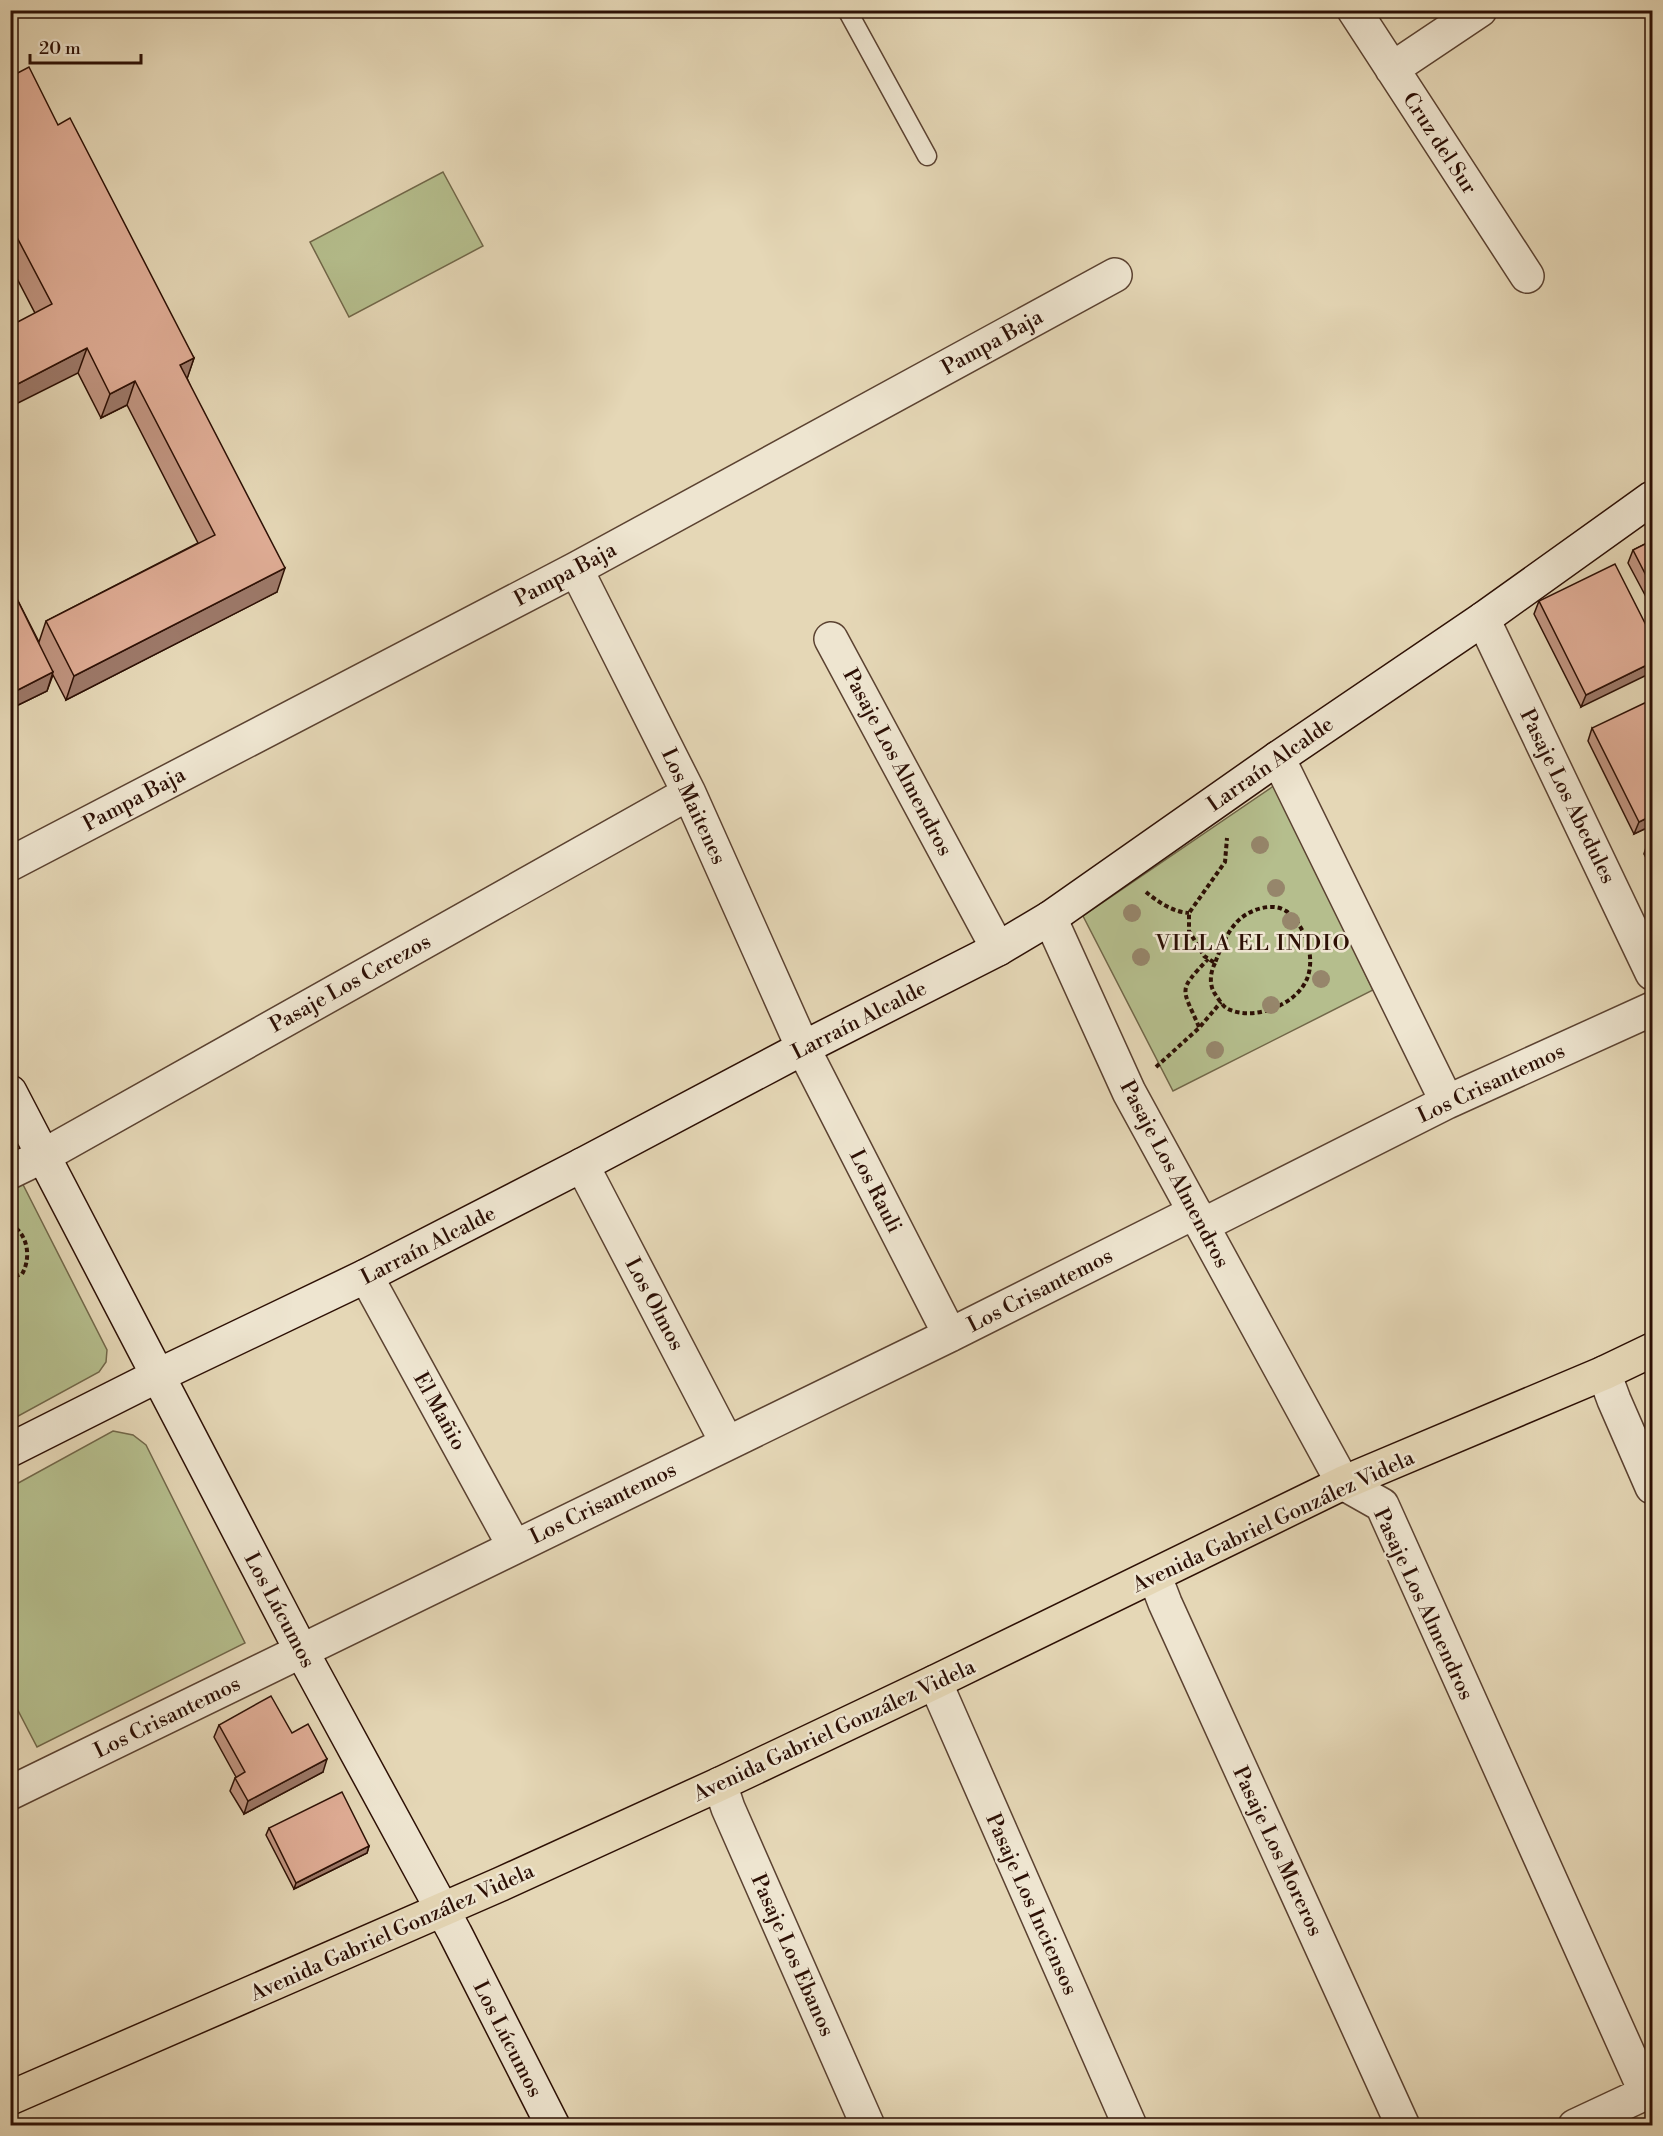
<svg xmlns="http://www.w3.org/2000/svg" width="1663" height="2136" viewBox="0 0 1663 2136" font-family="'Libre Bodoni',serif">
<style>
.green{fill:#b5be8d;stroke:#716749;stroke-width:1.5}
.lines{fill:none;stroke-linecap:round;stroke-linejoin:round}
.lane-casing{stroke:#5b4231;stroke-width:21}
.street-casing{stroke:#5b4231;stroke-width:36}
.secondary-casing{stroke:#2d1005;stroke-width:36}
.primary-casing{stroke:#2d1005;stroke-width:36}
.path{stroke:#2d1005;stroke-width:4;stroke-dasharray:4.5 3;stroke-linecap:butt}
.lane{stroke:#eee5d0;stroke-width:18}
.street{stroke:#eee5d0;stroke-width:33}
.secondary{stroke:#eee5d0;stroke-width:33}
.primary{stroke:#e5d7b6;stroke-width:33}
.tree{fill:#96866b}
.wall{fill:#c19581;stroke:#2d1005;stroke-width:1.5}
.shaded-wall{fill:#9d7969;stroke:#2d1005;stroke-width:1.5}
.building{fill:#e0ad96;stroke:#2d1005;stroke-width:1.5}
.labels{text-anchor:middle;stroke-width:5;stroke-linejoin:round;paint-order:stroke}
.street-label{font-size:21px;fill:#2d1005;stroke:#eee5d0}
.neighbourhood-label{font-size:22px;letter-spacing:1.5px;fill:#2d1005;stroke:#eee5d0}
</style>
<rect width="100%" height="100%" fill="#e5d7b6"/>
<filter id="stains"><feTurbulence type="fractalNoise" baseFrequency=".00333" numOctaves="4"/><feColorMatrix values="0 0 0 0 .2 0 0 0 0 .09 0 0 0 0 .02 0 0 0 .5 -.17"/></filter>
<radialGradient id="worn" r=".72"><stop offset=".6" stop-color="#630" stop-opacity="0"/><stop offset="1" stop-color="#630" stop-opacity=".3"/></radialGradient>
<path class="green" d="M443,172L483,246L349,317L310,242Z
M1275,785L1373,990L1173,1091L1083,916Z
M10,1159L107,1350L106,1362L99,1372L11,1420Z
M113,1431L133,1435L146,1445L245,1643L37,1747L11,1697V1487Z"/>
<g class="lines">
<defs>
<path id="lane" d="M847,10L927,156"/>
<path id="street" d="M1354,10L1527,276
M1392,69L1480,10
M576,569L689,793L803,1048L950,1335
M1483,619L1652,973
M831,639L998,949
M1278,758L1447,1102
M10,864L576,569L1115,275
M1050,918L1129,1092L1343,1483L1382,1505L1646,2093
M582,1165L727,1443
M10,1172L43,1156L689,793
M1203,1225L1447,1102L1652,1009
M366,1276L514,1546
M1604,1373L1614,1400L1652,1487
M1155,1577L1165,1603L1403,2126
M935,1682L1130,2126
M720,1784L728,1808L868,2126
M10,1793L950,1335L1195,1212
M1575,2126L1652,2090"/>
<path id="secondary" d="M10,1092L302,1652L455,1933L553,2126
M10,1450L157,1376L366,1276L582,1165L803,1048L998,949L1050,918L1278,758L1483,619L1652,498"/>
<path id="primary" d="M10,2098L501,1884L720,1784L935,1682L1343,1483L1604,1373L1652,1350"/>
</defs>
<use href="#lane" class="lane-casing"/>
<use href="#street" class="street-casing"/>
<use href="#secondary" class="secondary-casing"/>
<use href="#primary" class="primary-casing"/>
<path class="path" d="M1146,892C1158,902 1173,912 1189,913
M1215,963C1210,973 1209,985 1215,994C1218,998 1222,1005 1226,1008C1252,1022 1294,1006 1306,981C1317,959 1305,924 1286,911C1271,901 1246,911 1236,923C1226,934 1220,950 1215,963L1204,956L1189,931V913L1225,862L1227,838
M1199,1027C1182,987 1177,992 1208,959
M1156,1067L1199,1028L1221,1002
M10,1224C29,1234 31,1259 22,1274L10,1278"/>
<use href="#lane" class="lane"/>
<use href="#street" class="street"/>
<use href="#secondary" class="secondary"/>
<use href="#primary" class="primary"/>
</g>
<g class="tree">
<circle cx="1260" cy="845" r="9"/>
<circle cx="1276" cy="888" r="9"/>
<circle cx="1132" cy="913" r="9"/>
<circle cx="1291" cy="921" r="9"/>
<circle cx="1141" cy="957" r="9"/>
<circle cx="1321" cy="979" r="9"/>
<circle cx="1271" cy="1005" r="9"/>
<circle cx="1215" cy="1050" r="9"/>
</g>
<path class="wall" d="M10,77L58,125L194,358L187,378L277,592L66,700L53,675L47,691L10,709V585L39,642L46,621L198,543L127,405L101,418L78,373L35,313L10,265Z
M1653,540V610L1628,563L1633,550Z
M1539,601L1653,639L1581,707L1534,614Z
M1592,728L1653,825L1634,834L1588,741Z
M1653,839V872L1644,854L1648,841Z
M219,1725L292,1733L323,1772L244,1814L230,1791L235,1778L236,1777L214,1737Z
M269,1828L369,1846L367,1853L294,1889L266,1835Z"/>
<path class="shaded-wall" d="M87,348L78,373L10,407V388Z
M194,358L186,382L180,365Z
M135,381L127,405L101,418L110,394Z
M285,568L277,592L66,700L74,676Z
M1653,662V672L1581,707L1586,695Z
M53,672L47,691L10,709V702L14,692Z
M1653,815V825L1634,834L1639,822Z
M327,1759L323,1772L244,1814L248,1801Z
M369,1846L367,1853L294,1889L296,1883Z"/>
<path class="building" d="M29,67L58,125L70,118L194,358L180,365L285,568L74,676L46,621L215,535L135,381L110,394L87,348L10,388V326L52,304L10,224V77Z
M1653,540V589L1633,550Z
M1615,564L1653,639V662L1586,695L1539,601Z
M10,585L53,672L14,692L10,684Z
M1653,699V815L1639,822L1592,728Z
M1653,839V850L1648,841Z
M271,1696L292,1733L308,1724L327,1759L248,1801L235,1778L245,1772L219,1725Z
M342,1792L369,1846L296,1883L269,1828Z"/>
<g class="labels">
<g class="street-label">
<text transform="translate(1440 143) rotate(57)" y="7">Cruz del Sur</text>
<text transform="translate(992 342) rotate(-29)" y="7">Pampa Baja</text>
<text transform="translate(565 574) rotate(-28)" y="7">Pampa Baja</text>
<text transform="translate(898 762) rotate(62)" y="7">Pasaje Los Almendros</text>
<text transform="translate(1270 764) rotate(-35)" y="7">Larraín Alcalde</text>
<text transform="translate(1568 796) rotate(64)" y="7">Pasaje Los Abedules</text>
<text transform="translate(134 799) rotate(-28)" y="7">Pampa Baja</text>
<text transform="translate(694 806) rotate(65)" y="7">Los Maitenes</text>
<text transform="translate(350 983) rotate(-29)" y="7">Pasaje Los Cerezos</text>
<text transform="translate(859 1020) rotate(-27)" y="7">Larraín Alcalde</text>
<text transform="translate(1491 1083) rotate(-25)" y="7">Los Crisantemos</text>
<text transform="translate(1175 1174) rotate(62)" y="7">Pasaje Los Almendros</text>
<text transform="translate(876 1191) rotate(63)" y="7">Los Rauli</text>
<text transform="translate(428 1245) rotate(-27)" y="7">Larraín Alcalde</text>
<text transform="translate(1040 1290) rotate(-27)" y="7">Los Crisantemos</text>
<text transform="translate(655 1304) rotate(62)" y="7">Los Olmos</text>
<text transform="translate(440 1411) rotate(61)" y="7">El Mañio</text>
<text transform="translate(603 1503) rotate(-26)" y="7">Los Crisantemos</text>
<text transform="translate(1273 1521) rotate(-25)" y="7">Avenida Gabriel González Videla</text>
<text transform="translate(1424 1604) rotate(65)" y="7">Pasaje Los Almendros</text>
<text transform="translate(280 1610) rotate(62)" y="7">Los Lúcumos</text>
<text transform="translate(167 1717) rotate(-26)" y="7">Los Crisantemos</text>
<text transform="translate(834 1730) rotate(-25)" y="7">Avenida Gabriel González Videla</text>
<text transform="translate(1278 1851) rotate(65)" y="7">Pasaje Los Moreros</text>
<text transform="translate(1032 1904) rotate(66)" y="7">Pasaje Los Inciensos</text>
<text transform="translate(392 1932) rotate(-24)" y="7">Avenida Gabriel González Videla</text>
<text transform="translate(793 1955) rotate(66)" y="7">Pasaje Los Ebanos</text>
<text transform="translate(508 2039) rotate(63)" y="7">Los Lúcumos</text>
</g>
<g class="neighbourhood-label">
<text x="1253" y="950">VILLA EL INDIO</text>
</g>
</g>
<rect width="1663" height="2136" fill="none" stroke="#e5d7b6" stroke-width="36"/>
<rect x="12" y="12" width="1639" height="2112" fill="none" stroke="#2d1005" stroke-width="3"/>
<rect x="18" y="18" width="1627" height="2100" fill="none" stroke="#2d1005" stroke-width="1.5"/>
<path d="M30 54v9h111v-9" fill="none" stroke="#2d1005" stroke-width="3"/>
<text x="39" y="54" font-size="18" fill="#2d1005" stroke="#eee5d0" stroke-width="4.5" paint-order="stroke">20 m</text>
<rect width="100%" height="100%" filter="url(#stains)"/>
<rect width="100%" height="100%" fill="url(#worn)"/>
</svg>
